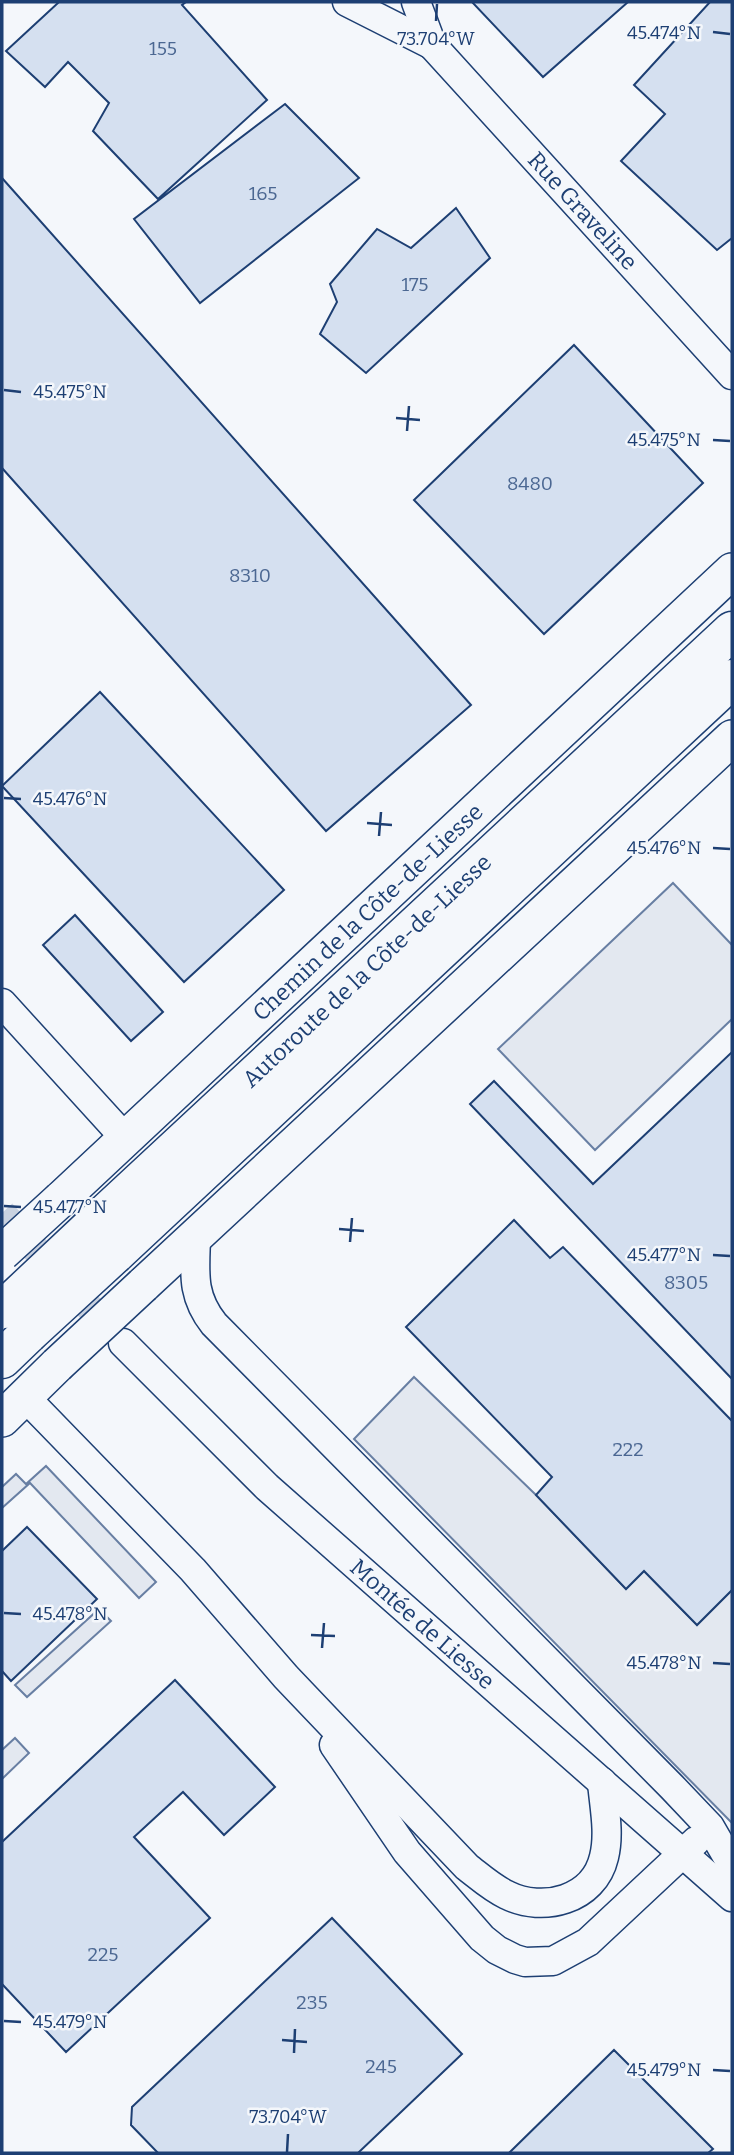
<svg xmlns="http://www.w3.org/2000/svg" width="734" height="2155" viewBox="0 0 734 2155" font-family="Bitter,serif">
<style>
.parking{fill:#e3e8f0;stroke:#687fa3;stroke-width:2}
.building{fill:#d5e0f0;stroke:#1d3f73;stroke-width:2}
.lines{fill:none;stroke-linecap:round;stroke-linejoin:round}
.minor-tunnel{stroke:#c9d2e0;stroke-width:28;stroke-dasharray:28 14;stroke-linecap:butt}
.minor-casing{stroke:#1d3f73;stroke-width:31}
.major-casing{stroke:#1d3f73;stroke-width:38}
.highway-casing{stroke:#1d3f73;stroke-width:41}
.minor{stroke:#f4f7fb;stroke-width:28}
.major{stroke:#f4f7fb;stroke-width:35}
.highway{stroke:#f4f7fb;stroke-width:38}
.major-bridge-casing{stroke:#1d3f73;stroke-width:38;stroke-linecap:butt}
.highway-bridge-casing{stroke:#1d3f73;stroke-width:41;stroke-linecap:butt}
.major-bridge{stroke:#f4f7fb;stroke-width:35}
.highway-bridge{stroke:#f4f7fb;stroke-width:38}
.ticks{fill:none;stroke:#1d3f73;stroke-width:2.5}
.labels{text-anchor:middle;stroke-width:5;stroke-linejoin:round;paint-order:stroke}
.number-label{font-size:19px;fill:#4b6792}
.street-label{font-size:23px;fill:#1d3f73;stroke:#f4f7fb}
.ticks-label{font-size:18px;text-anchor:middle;fill:#1d3f73;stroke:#f4f7fb;stroke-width:5;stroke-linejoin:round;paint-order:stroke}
</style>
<rect width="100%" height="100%" fill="#f4f7fb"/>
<path class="parking" d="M673,883L732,945V1019L595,1150L498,1049Z
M414,1377L536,1495L626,1589L644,1571L697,1625L732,1590V1823L354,1439Z
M46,1466L156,1582L139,1598L30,1483L2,1508V1487L16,1474L26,1484Z
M99,1609L111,1621L27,1697L15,1685Z
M15,1738L29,1753L2,1779V1750Z"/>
<path class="building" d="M59,2H186L182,5L267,100L158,199L93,131L109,103L68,62L45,87L6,51Z
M472,2H628L543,77Z
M710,2H732V238L717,250L621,161L665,114L634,85Z
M285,104L359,178L200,303L134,219Z
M2,178L471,705L326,831L2,468Z
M456,208L490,258L366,373L320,334L337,302L330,284L377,229L411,248Z
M574,345L703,483L544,634L414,500Z
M100,692L284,890L184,982L2,786Z
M75,915L163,1012L131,1041L43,945Z
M732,1052V1379L470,1104L494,1081L593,1184Z
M514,1220L550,1258L563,1247L732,1421V1590L697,1625L644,1571L626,1589L536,1495L552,1477L406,1327Z
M27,1527L97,1599L11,1681L2,1671V1551Z
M175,1680L275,1787L224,1835L183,1792L134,1837L210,1918L66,2052L2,1984V1842Z
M332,1918L462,2054L358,2153H158L131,2125L132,2107Z
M614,2050L713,2149L708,2153H509Z"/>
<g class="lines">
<path class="minor-tunnel" d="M2,1213L116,1336"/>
<defs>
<g id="minor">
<path d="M347,2L432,45"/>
<path id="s1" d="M416,2L432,45L732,375"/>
<path d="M2,1003L125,1138"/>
<path d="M196,1237C195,1272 191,1295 214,1324L672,1787L710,1827L732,1865"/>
<path id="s2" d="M123,1343L267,1487L732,1897"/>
<path d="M25,1397L193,1570L286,1677L467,1867C480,1877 492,1888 507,1895C543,1913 594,1900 604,1857C610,1833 604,1806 602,1782"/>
<path d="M334,1745L407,1852L482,1938L497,1950L515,1959L525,1962L553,1961L588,1942L696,1841"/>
</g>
<g id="major">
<path id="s3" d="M61,1199L732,571"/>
<path d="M143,1285L732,738"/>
<path d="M2,1419L57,1365"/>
</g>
<g id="highway">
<path id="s4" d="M90,1228L732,631"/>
<path d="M115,1254L732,679"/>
<path d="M2,1359L28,1334"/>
</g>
</defs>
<use href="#minor" class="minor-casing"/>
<use href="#major" class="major-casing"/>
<use href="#highway" class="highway-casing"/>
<use href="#minor" class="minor"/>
<use href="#major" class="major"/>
<use href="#highway" class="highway"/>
<defs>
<path id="major-bridge" d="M2,1253L61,1199
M57,1365L143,1285"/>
<path id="highway-bridge" d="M4,1309L90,1228
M28,1334L115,1254"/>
</defs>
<use href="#major-bridge" class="major-bridge-casing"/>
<use href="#highway-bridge" class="highway-bridge-casing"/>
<use href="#major-bridge" class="major-bridge"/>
<use href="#highway-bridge" class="highway-bridge"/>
</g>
<path class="ticks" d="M436,21L437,4M713,32L730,34M4,390L21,392M396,418L420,420M407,431L409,406M713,440L730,441M4,798L21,799M367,823L392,825M379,836L381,812M713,848L730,849M4,1206L21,1207M339,1229L364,1231M350,1242L352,1218M713,1255L730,1256M4,1613L21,1614M311,1635L335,1636M322,1648L324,1623M713,1663L730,1664M4,2021L21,2022M282,2040L307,2042M294,2053L295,2029M713,2070L730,2071M287,2152L288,2134"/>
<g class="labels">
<g class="number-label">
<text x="163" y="55">155</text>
<text x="263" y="200">165</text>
<text x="415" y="291">175</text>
<text x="530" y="490">8480</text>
<text x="250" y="582">8310</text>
<text x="686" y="1289">8305</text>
<text x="628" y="1456">222</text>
<text x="103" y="1961">225</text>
<text x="312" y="2009">235</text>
<text x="381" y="2073">245</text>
</g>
<g class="street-label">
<text dy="8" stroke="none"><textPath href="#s1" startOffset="270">Rue Graveline</textPath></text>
<text dy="8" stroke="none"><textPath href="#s3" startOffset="420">Chemin de la Côte-de-Liesse</textPath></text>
<text dy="8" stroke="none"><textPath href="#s4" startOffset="378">Autoroute de la Côte-de-Liesse</textPath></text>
<text dy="8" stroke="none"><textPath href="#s2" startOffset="411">Montée de Liesse</textPath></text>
</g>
</g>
<g class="ticks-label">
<text x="664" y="39">45.474°N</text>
<text x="436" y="45">73.704°W</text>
<text x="70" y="398">45.475°N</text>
<text x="664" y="446">45.475°N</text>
<text x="70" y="805">45.476°N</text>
<text x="664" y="854">45.476°N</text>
<text x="70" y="1213">45.477°N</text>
<text x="664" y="1261">45.477°N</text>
<text x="70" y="1620">45.478°N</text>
<text x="664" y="1669">45.478°N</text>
<text x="70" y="2028">45.479°N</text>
<text x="664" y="2076">45.479°N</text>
<text x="288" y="2123">73.704°W</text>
</g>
<rect width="734" height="2155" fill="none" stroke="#1d3f73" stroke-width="7"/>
</svg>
